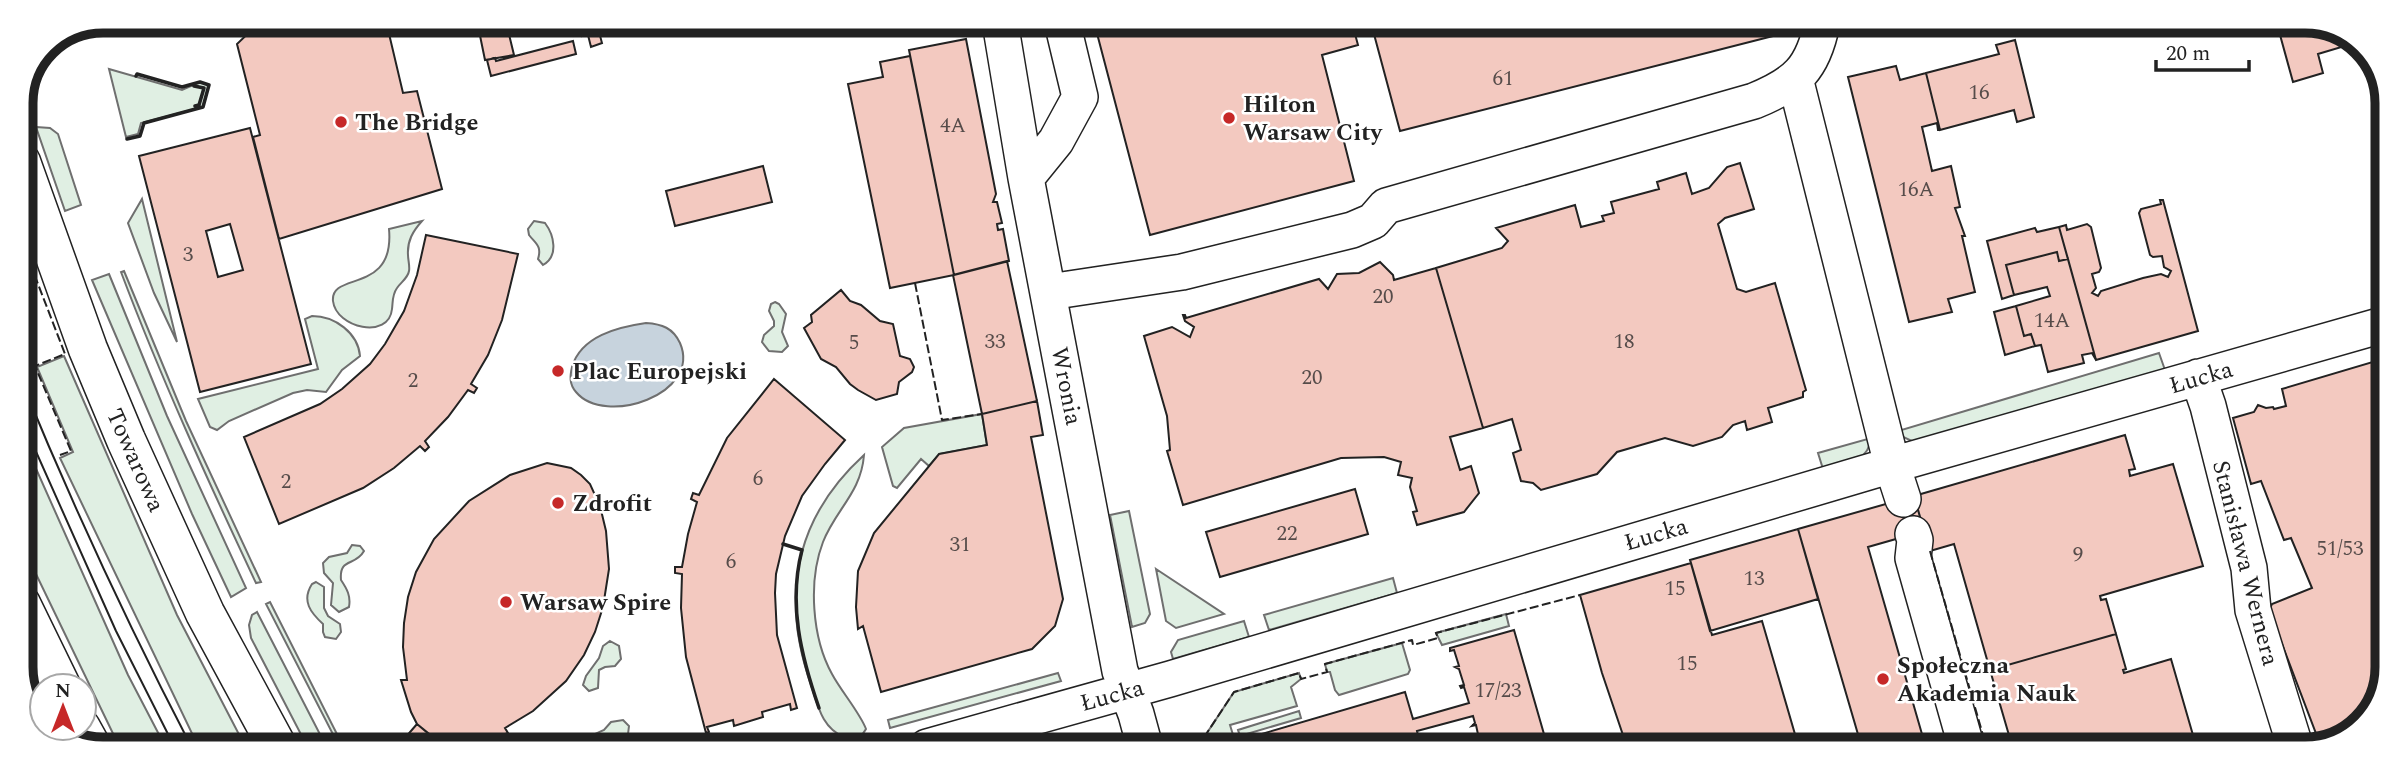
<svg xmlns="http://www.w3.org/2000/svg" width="2408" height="770" viewBox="0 0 2408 770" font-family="Spectral,serif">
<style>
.green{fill:#e0efe3;stroke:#6f6f6f;stroke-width:2}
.water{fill:#c7d3dd;stroke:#6f6f6f;stroke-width:2}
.building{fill:#f3c9c0;stroke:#222;stroke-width:2;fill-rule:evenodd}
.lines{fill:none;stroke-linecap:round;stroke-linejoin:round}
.minor-casing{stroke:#222;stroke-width:38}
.major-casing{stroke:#222;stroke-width:41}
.minor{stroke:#fff;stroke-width:35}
.major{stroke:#fff;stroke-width:38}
.tram{stroke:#222;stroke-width:2}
.fence{stroke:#222;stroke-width:2;stroke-dasharray:9 3.5;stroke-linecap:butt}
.wall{stroke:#222;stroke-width:3.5}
.poi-dot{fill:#c62828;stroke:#fff;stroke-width:2.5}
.labels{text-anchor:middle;stroke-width:5;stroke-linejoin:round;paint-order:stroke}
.number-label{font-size:21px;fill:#564c4a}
.poi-label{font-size:24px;font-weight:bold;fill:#222;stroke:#fff;text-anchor:start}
.street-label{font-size:24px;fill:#222;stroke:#fff}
.rim{fill:none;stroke:#222;stroke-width:9}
</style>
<rect width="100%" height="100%" fill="#fff"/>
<path class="green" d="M109,69L182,90L200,82L209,85L203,107L141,123L138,134L126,137Z
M36,127L50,128L58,134L81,205L65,211Z
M142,199L177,342L154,293L128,223Z
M422,221C413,231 407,241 408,255C408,260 410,266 409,271C408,278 401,282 397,288C392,295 393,301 392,309C389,340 336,328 333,301C330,271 395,295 389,229Z
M534,221L545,223C554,235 559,256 543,265L538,259C542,246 536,244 529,235L528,229Z
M124,271L186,421L261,582L256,583C208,481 161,378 121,272Z
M109,274L167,416L246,588L231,597L192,514L92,280Z
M775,302L779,304L786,314L782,332L788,346L782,352L769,351L762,342L764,335L774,326V321L769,311L771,304Z
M312,316C335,316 358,333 360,356L342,370L326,392L307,390L293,393L229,421L217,430L210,427L198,399L318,369L305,319Z
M2159,353L2165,370L1914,442L1901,436L1898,431Z
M64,356L177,615L245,746H198L60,458L73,452L37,367Z
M982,414L987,445L940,454L929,466L921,459L897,488L893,486L882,447L904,428Z
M21,435L128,675L165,746H119L21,543Z
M1871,438C1868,464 1844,463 1823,469L1818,453Z
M864,455C861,493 836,509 823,542C808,581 812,638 832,674C841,691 860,713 866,729C861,738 853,741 844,737C822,728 818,706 811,685C780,596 794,519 864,455Z
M1129,511L1150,614L1145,623L1132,627L1110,515Z
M352,545L360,546L364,551C355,567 339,557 341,580C347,589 351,596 349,607L339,612L331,605L333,583L324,573L323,563L329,557L347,553Z
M1156,569L1224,614L1176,628L1166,621Z
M1393,578L1397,593L1269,630L1264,615Z
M316,582L324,587V608L328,616L340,624L341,632L336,639L325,637L323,632V624C311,613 301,601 312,584Z
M270,602L343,746H339L266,604Z
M257,612L326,746H307L251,638L249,625L252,615Z
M1506,614L1509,626L1442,645L1436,633Z
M1244,621L1249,637L1173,659L1171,652L1178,640Z
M610,641L619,646L621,659L615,666L605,667L599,670L598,688L589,691L583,685L586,676L599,658L603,646Z
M1402,643L1410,670L1408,674L1339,695L1335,690L1330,672H1327L1325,664Z
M1058,673L1061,681L890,728L888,720Z
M1299,673L1301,679L1291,687L1297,706L1230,725L1237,748H1197L1234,692Z
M1299,711L1301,718L1240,736L1238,730Z
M623,720L629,726L628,734L616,747H575L586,738L604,730L611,722Z"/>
<path class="water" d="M646,323C662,324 673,328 680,343C702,394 605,427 576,392C569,384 570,376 572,367C581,336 618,327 646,323Z"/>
<path class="building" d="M261,21H386L403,93L417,91L442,189L279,239L253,137L260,135L237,44Z
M386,21H447L409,31L407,23L387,28Z
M477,21L506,22L514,55L485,60Z
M579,22H608L610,29L582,36Z
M1094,22L1352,23L1358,45L1322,55L1354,181L1150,235Z
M1371,23H1774L1777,35L1400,131Z
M2277,24H2326L2355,43L2318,54L2323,73L2293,82Z
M599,32L602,43L591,47L588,35Z
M966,39L996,194L993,202H997L1002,223L997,224L998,230L1003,229L1009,261L954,275L909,50Z
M2015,40L2034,117L2017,122L2014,110L1940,130L1926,73L1999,54L1996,45Z
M573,41L576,54L491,76L487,60L495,58L496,61Z
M910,56L954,275L890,288L848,84L883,77L880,62Z
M1896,66L1900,80L1926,73L1940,130H1938L1937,123L1922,127L1932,171L1951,166L1960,207L1955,208L1965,236H1962L1975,292L1948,299L1952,312L1909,322L1848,77Z
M250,128L311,364L200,392L139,156ZM230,224L243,270L218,277L206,231Z
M1740,163L1754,209L1725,218L1718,224L1737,289L1746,292L1775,283L1806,390L1803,392V397L1768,408L1772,422L1747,430L1745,421L1733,425L1722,437L1693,446L1665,438L1617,452L1597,474L1541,490L1533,483L1521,481L1513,453L1521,450L1512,419L1483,428L1436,268L1502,248L1508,241L1496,228L1575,205L1581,227L1604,221L1602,216L1614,213L1611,202L1659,189L1657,182L1686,173L1692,194L1709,188L1727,167Z
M763,166L772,202L675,226L666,191Z
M2160,200H2163L2198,331L2096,360L2059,227L2066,225L2067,230L2087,224L2091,227L2101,268L2099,272L2092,274L2096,288L2092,293L2098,296L2101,291L2143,278L2161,274L2168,277L2171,271L2164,267L2162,256L2153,257L2150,255L2139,213L2141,209L2161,204Z
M2059,227L2068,259L2059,261L2057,252L2006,265L2014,295L2002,299L1987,241L2035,228L2037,232Z
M426,235L518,254L502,320L488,355L471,384L477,388L474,393L468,390L448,417L425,441L429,447L425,451L420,446L394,468L363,488L279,524L244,437L320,404L342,389L370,364L385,344L404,311L417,275Z
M2057,252L2059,261L2068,259L2096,360L2092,353L2082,355L2084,363L2048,372L2041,345L2035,346L2031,334L2024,336L2016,306L2050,296L2047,287L2014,295L2006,265Z
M1007,261L1037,401L982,414L953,275Z
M1380,262L1393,275L1394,280L1436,268L1483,428L1450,437L1460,470L1471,466L1479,493L1464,512L1417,525L1413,512L1417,511L1410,487L1412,478L1398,475L1401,462L1384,457L1341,458L1183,505L1167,451L1170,450L1167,416L1144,336L1172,327L1190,337L1194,327L1185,321L1183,315H1185L1186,318L1319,279L1328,289L1337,274L1359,273Z
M841,290L850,301L861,305L880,321L893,324L900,356L910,359L914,367L912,372L899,382L897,394L876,400L858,390L850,384L836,367L821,359L804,328L812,322L811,315Z
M2016,306L2024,336L2031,334L2035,346L2005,355L1994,312Z
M2386,358L2384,688L2355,732L2320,744L2269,610L2272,604L2312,588L2291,538L2284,540L2261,481L2251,484L2233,418L2254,412L2258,405L2266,408L2273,407L2274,409L2286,406L2282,389Z
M774,379L845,440L825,464L802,496L785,536L776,574L775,593L777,635L797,708L791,710L790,704L762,712L763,717L734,726L733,720L707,727L709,732L706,733L686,657L681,608L682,574L675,573V567H682L688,534L697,502L691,499L693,493L699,495L727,438Z
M1037,401L1043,435L1031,437L1063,599L1055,626L1032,649L881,692L863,626L858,629L856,607L858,571L874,533L939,454L987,445L982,414Z
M2125,435L2135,469L2129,470L2130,476L2173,464L2203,566L2100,596L2101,600L2106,599L2116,634L1990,670L1954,544L1930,551L1914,496Z
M547,463L571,468L581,475L590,484L600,506L606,531L609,569L603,607L595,632L584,655L566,681L533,711L505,728L508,733L477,745L464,747L451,746L438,741L417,724L411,712L401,680H407L403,647L404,623L408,597L416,572L434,539L469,501L510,475Z
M1355,489L1368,534L1220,577L1206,532Z
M1914,496L1924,531L1868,547L1926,748H1862L1798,529Z
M1798,529L1818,599L1710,631L1690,560Z
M1691,563L1712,635L1762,621L1799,748H1624L1623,744H1626L1602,673L1580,595Z
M1514,630L1548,748H1482L1480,741H1477L1479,739L1476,725L1472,726L1475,723L1473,716L1417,731L1421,748H1244L1241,740L1405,692L1413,719L1469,703L1464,687L1461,688L1460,686L1464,685L1459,669L1455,667L1459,666L1454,650L1450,651V648Z
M2116,634L2126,669L2123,670L2124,673L2171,659L2197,749H2013L1990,670Z
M417,724L436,740L457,747L398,746Z"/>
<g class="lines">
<defs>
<path id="minor" d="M1000,22L1026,178L1120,671L1136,714L1145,747
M1795,78L1892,465L1903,499
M1026,178L1056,141L1080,97L1062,22
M1049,292L1182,272L1352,230L1373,221L1386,206L1754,101C1796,84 1813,69 1822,23
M2198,377L2208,406L2249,568L2253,610L2296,749
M1913,534L1915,540L1913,558L1967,749
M927,747L1170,679L1892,465L2386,324"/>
<path id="major" d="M21,162L88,349L126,440L205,613L277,746
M21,604L61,686
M81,728L91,746"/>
</defs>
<use href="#minor" class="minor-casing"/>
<use href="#major" class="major-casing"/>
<use href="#minor" class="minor"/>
<use href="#major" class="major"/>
<path class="tram" d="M21,380C72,504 129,627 191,746
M21,418L116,631L174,746"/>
<path class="fence" d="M610,29L643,22
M21,240L65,354L35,366L71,451L60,455
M915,283L942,420L982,414
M1930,551L1987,749
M1197,748L1234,692L1299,673L1301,679L1327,672L1325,664L1412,640L1413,645L1438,638L1436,633L1580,595"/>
<path class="wall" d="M194,86L204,88L199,105L195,106
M127,139L140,136L144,123L203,107L209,85L200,82L182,87L137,74L136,76
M783,544L802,550C788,604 801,656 819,708"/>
</g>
<g class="poi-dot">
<circle cx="1229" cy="118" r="7"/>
<circle cx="341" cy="122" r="7"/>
<circle cx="558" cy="371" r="7"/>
<circle cx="558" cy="503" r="7"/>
<circle cx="506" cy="602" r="7"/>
<circle cx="1883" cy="679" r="7"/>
</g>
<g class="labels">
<g class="number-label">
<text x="1503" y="85">61</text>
<text x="1979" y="99">16</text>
<text x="953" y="132">4A</text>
<text x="1916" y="196">16A</text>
<text x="188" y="261">3</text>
<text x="1383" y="303">20</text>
<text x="2052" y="327">14A</text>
<text x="995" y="348">33</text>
<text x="1624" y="348">18</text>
<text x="854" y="349">5</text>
<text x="1312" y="384">20</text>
<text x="413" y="387">2</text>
<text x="758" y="485">6</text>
<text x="286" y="488">2</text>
<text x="1287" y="540">22</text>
<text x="960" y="551">31</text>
<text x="2340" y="555">51/53</text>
<text x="2078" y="561">9</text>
<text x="731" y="568">6</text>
<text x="1754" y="585">13</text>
<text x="1675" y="595">15</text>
<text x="1687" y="670">15</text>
<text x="1498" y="697">17/23</text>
</g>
<g class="poi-label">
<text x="1243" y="112">Hilton<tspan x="1243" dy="28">Warsaw City</tspan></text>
<text x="355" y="130">The Bridge</text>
<text x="572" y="379">Plac Europejski</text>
<text x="572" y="511">Zdrofit</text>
<text x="520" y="610">Warsaw Spire</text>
<text x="1897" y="673">Społeczna<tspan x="1897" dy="28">Akademia Nauk</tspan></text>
</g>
<g class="street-label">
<text transform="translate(2201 377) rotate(-16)" y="8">Łucka</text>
<text transform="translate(1067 386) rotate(79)" y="8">Wronia</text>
<text transform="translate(136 460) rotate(66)" y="8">Towarowa</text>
<text transform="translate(1656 534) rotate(-16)" y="8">Łucka</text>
<text transform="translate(2246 563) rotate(76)" y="8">Stanisława Wernera</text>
<text transform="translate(1112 695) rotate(-15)" y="8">Łucka</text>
</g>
</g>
<path d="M0 0H2408V770H0ZM103 33H2305A70 70 0 0 1 2375 103V667A70 70 0 0 1 2305 737H103A70 70 0 0 1 33 667V103A70 70 0 0 1 103 33Z" fill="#fff" fill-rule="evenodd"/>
<path class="rim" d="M103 33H2305A70 70 0 0 1 2375 103V667A70 70 0 0 1 2305 737H103A70 70 0 0 1 33 667V103A70 70 0 0 1 103 33Z"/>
<g transform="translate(63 707)"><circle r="33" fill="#ffffff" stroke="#a7a7a7" stroke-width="2"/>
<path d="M0-5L12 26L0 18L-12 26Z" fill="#c62828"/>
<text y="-10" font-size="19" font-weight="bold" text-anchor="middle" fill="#222222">N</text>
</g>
<path d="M2156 60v10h93v-10" fill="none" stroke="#222222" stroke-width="3.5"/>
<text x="2166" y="60" font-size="21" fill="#222222" stroke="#ffffff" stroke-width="5" paint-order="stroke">20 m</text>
</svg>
